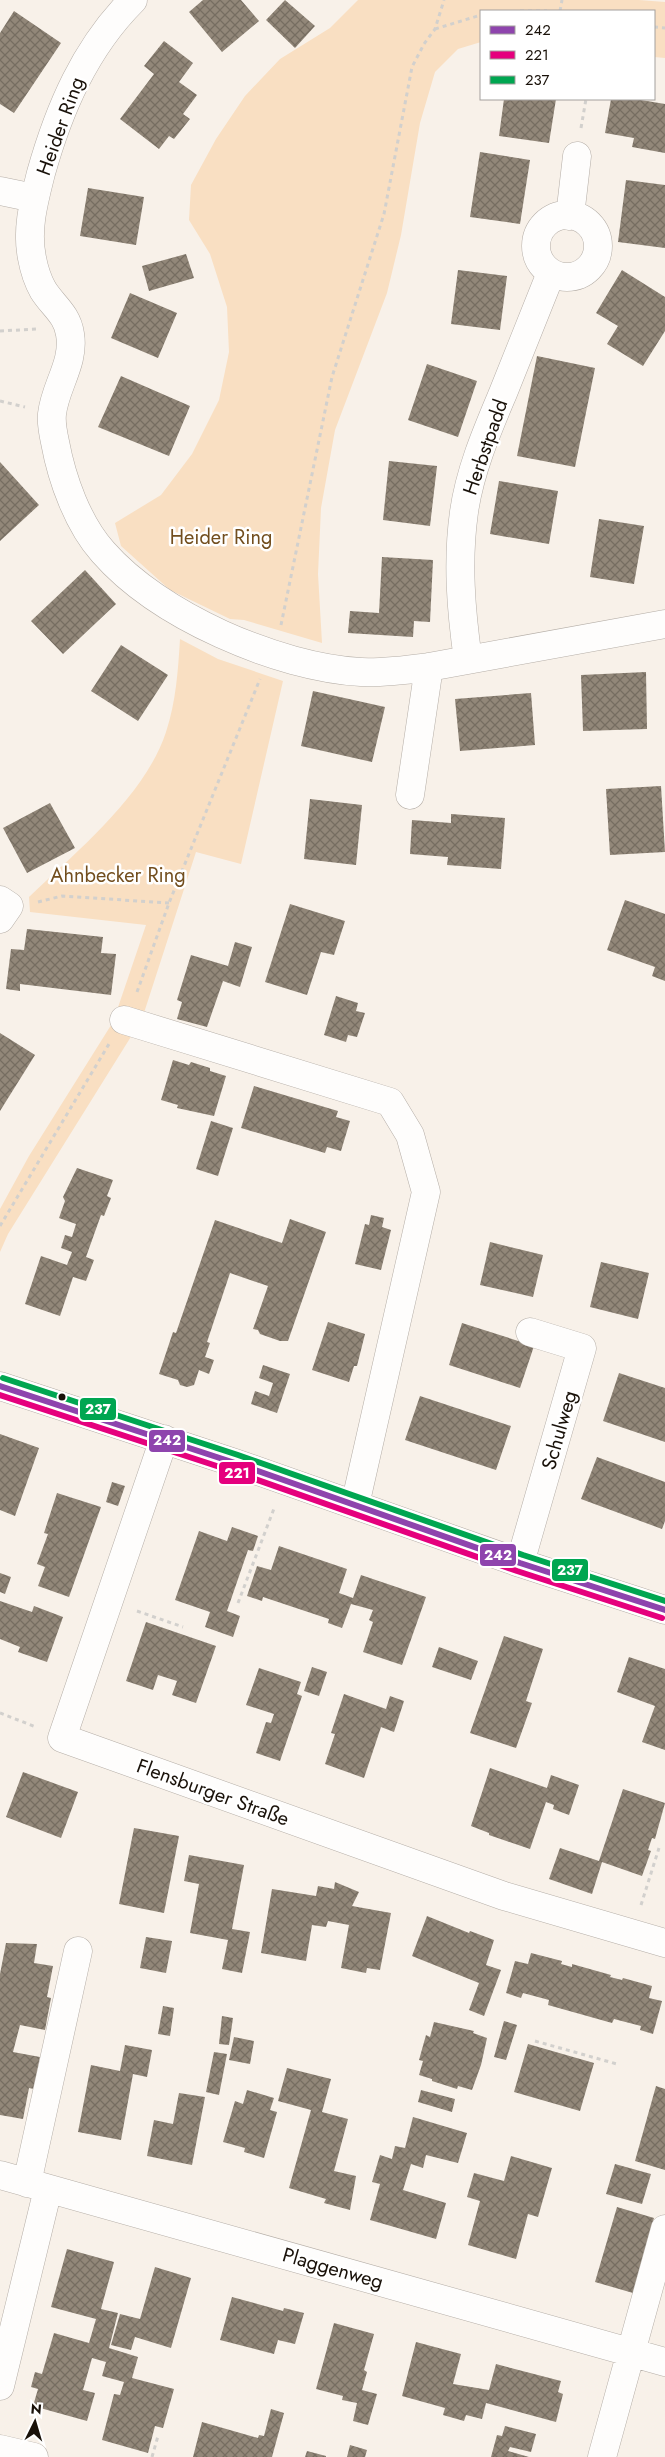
<svg xmlns="http://www.w3.org/2000/svg" width="665" height="2457" viewBox="0 0 665 2457" font-family="Jost,sans-serif">
<style>
.green{fill:#f9dfc2}
.building{fill:url(#building-cross-hatch)}
.lines{fill:none;stroke-linecap:round;stroke-linejoin:round}
.minor-casing{stroke:#b5aea7;stroke-width:29}
.path{stroke:#d2d0cd;stroke-width:3;stroke-dasharray:4 4;stroke-linecap:butt}
.minor{stroke:#fefdfc;stroke-width:28}
.bus-1-casing{stroke:#fff;stroke-width:10}
.bus-2-casing{stroke:#fff;stroke-width:10}
.bus-3-casing{stroke:#fff;stroke-width:10}
.bus-1{stroke:#8e44ad;stroke-width:6}
.bus-2{stroke:#e5007d;stroke-width:6}
.bus-3{stroke:#00a651;stroke-width:6}
.bus-dot{fill:#191109;stroke:#fff;stroke-width:2}
.labels{text-anchor:middle;stroke-width:5;stroke-linejoin:round;paint-order:stroke}
.street-label{font-size:20px;fill:#191109;stroke:#fff}
.park-label{font-size:20px;fill:#724e1e;stroke:#fff}
.line-badge{stroke:#fff;stroke-width:2}
.badge-label{font-size:14px;text-anchor:middle;font-weight:bold;fill:#fff}
</style>
<defs>
<pattern id="building-cross-hatch" width="8" height="8" patternUnits="userSpaceOnUse" patternTransform="scale(1.25)"><rect width="8" height="8" fill="#928779"/><path d="M0 0l8 8M0 8l8-8" fill="none" stroke="#766d61"/></pattern>
</defs>
<rect width="100%" height="100%" fill="#f8f1e9"/>
<path class="green" d="M358,0H639L665,2V58L654,57V11H481V42L458,49L435,72L420,123L401,235L387,293L335,430L321,508L318,574L322,643L244,620L230,619L170,590L121,546L115,523L161,495L192,454L219,400L229,352L227,307L210,254L189,220L191,185L216,139L245,96L280,59L330,28Z
M180,639L218,659L283,681L241,864L196,852L142,1019L8,1234L0,1252V1209L29,1156L113,1022L146,925L30,912L29,897C77,851 145,796 166,732C176,701 178,671 180,639Z"/>
<path class="building" d="M203,0H241L259,21L222,52L189,12Z
M285,0L315,26L295,48L266,20Z
M14,11L61,43L14,113L0,104V33Z
M164,41L193,63L179,82L197,95L183,114L190,119L174,139L169,136L159,149L120,119L154,74L144,66Z
M504,99H556L549,143L499,136Z
M611,99H635L665,104V153L632,147L634,138L605,133Z
M480,152L530,160L520,224L470,217Z
M626,180L665,185V248L618,242Z
M88,188L144,197L136,245L80,236Z
M186,254L194,278L149,291L142,266Z
M458,270L507,276L500,330L451,324Z
M622,270L665,297V331L643,366L607,344L618,326L596,313Z
M130,293L177,313L158,358L111,338Z
M537,356L595,368L575,467L517,456Z
M427,364L477,381L458,437L408,420Z
M121,376L190,406L169,456L98,427Z
M389,461L437,466L430,526L383,520Z
M0,462L39,505L0,541Z
M499,481L558,491L549,544L490,534Z
M599,519L644,526L634,584L590,577Z
M382,557L433,560L430,622L414,621L413,637L348,633L350,611L379,613Z
M85,570L116,604L63,654L31,621Z
M121,645L168,675L138,721L91,691Z
M646,672L647,729L583,731L581,675Z
M313,691L385,707L372,762L301,746Z
M531,693L535,745L460,751L455,699Z
M661,786L665,852L610,855L606,789Z
M310,799L362,805L356,865L304,859Z
M50,803L75,848L27,873L3,828Z
M451,814L505,818L501,869L447,865L448,857L410,854L412,820L451,823Z
M625,900L665,914V981L652,976L655,967L607,950Z
M290,904L345,921L334,955L321,952L307,995L265,982Z
M27,929L103,937L101,953L116,954L111,995L20,984V991L6,989L11,949L24,950Z
M235,942L252,947L240,987L223,981L207,1027L177,1019L182,1002L177,1000L191,955L228,966Z
M336,996L358,1003L356,1011L365,1013L357,1037L348,1035L346,1042L324,1035Z
M0,1033L35,1055L0,1111Z
M173,1060L189,1065L191,1062L210,1068V1071L226,1076L214,1116L177,1108L178,1105L161,1100Z
M254,1086L338,1111L336,1117L350,1121L341,1151L327,1147L325,1153L241,1128Z
M211,1121L233,1128L218,1176L196,1169Z
M77,1168L113,1180L107,1196L111,1198L104,1216L101,1215L86,1257L94,1260L86,1281L73,1277L60,1316L25,1304L41,1256L67,1265L72,1252L61,1248L65,1235L72,1237L76,1224L59,1218L65,1201L63,1197Z
M371,1215L384,1218L382,1227L391,1230L381,1270L355,1264L365,1224L369,1225Z
M290,1219L326,1232L288,1341H280L260,1334L258,1330L253,1329L268,1286L230,1273L207,1342L210,1343L205,1357L214,1360L209,1374L199,1370L194,1385L187,1387L180,1385L178,1380L159,1374L173,1332L176,1333L215,1220L282,1243Z
M490,1242L543,1255L533,1297L480,1285Z
M601,1262L649,1273L638,1319L590,1307Z
M328,1322L365,1334L357,1366H354L349,1382L312,1370Z
M462,1323L534,1346L520,1388L449,1365Z
M263,1365L290,1374L277,1413L251,1404L255,1391L269,1396L273,1383L259,1378Z
M619,1373L665,1388V1442L603,1421Z
M420,1396L511,1426L496,1470L405,1440Z
M0,1434L39,1448L15,1516L0,1510Z
M597,1457L665,1482V1521L662,1529L581,1499Z
M112,1482L125,1486L118,1506L106,1502Z
M57,1493L101,1507L69,1597L38,1586L45,1567L37,1564L48,1534L44,1533Z
M232,1527L258,1536L253,1551L248,1550L227,1611L240,1616L233,1637L205,1627L210,1612L175,1600L199,1531L227,1541Z
M279,1546L347,1569L339,1593L353,1598L361,1575L426,1597L402,1665L363,1652L373,1622L369,1620L373,1610L351,1604L342,1628L328,1623L329,1619L263,1597L262,1601L247,1596L257,1566L271,1570Z
M0,1573L11,1577L5,1594L0,1592Z
M0,1601L32,1612L34,1606L63,1617L47,1662L18,1652L20,1647L0,1639Z
M146,1622L216,1646L196,1703L172,1695L177,1681L158,1675L153,1690L126,1681Z
M504,1636L543,1649L526,1701L532,1703L516,1748L470,1733Z
M439,1647L478,1661L471,1680L432,1667Z
M629,1657L665,1669V1750L642,1742L655,1706L617,1692Z
M312,1667L327,1672L319,1696L304,1691Z
M259,1668L301,1682L297,1694L302,1696L280,1761L256,1753L266,1722L271,1723L274,1714L246,1705Z
M344,1694L386,1709L390,1696L404,1701L394,1732L381,1727L364,1778L325,1764L335,1734L331,1733Z
M490,1768L547,1788L551,1775L579,1785L569,1815L553,1809L554,1805L546,1802L530,1849L489,1835V1833L471,1826Z
M23,1772L78,1792L61,1838L6,1817Z
M623,1789L665,1803L655,1839L652,1838L648,1850L651,1851L642,1876L602,1862L592,1894L549,1879L560,1848L599,1861Z
M134,1828L179,1836L164,1913L119,1904Z
M189,1855L244,1865L232,1929L250,1932L242,1973L222,1969L228,1940L190,1933L199,1884L184,1881Z
M335,1882L359,1892L352,1906L391,1913L380,1970L367,1968L366,1973L341,1968L349,1925L328,1921L326,1927L312,1925L306,1961L261,1953L272,1889L316,1896L318,1886L334,1889Z
M427,1916L469,1933L470,1931L494,1940L486,1965L501,1970L484,2016L469,2010L479,1983L412,1956Z
M146,1937L172,1941L166,1973L140,1968Z
M6,1943L37,1944L34,1963L53,1966L47,1997L51,1998L45,2030L20,2025L13,2052L40,2057L34,2089L29,2088L23,2119L0,2115V1974Z
M531,1953L562,1961L561,1964L572,1967V1964L611,1975L610,1977L622,1980L623,1978L652,1986L649,1998L662,2001L653,2034L640,2030L641,2026L614,2019L612,2023L548,2005L549,2000L523,1993L521,1998L506,1993L515,1961L528,1964Z
M163,2006L174,2008L170,2036L158,2034Z
M222,2016L233,2018L229,2045L219,2044Z
M504,2021L517,2025L506,2060L494,2057Z
M434,2022L474,2031L473,2033L487,2038L481,2065L472,2090L458,2086L457,2089L432,2081V2079L419,2075L423,2061L419,2060L426,2035L430,2037Z
M234,2037L254,2041L250,2064L229,2060Z
M528,2044L594,2063L580,2111L514,2092Z
M125,2045L152,2050L147,2077L133,2074L121,2140L78,2132L91,2065L120,2071Z
M214,2052L227,2054L219,2095L206,2092Z
M287,2068L331,2079L322,2112L348,2119L334,2171L356,2176L350,2210L324,2203L326,2199L289,2188L311,2110L278,2101Z
M656,2086L665,2089V2170L635,2161Z
M247,2090L274,2098L270,2110L277,2112L264,2158L244,2152L245,2148L223,2142L235,2101L243,2104Z
M421,2090L455,2099L452,2112L418,2102Z
M179,2093L205,2097L192,2165L147,2156L154,2120L173,2124Z
M413,2117L467,2133L458,2163L426,2155L423,2168L411,2164L403,2190L446,2203L436,2239L370,2220L380,2184L372,2182L380,2155L392,2159L395,2146L405,2148Z
M511,2156L552,2168L538,2217L528,2214L516,2259L468,2245L480,2201L467,2197L474,2173L504,2181Z
M615,2164L651,2174L642,2204L606,2194Z
M617,2207L654,2218L633,2293L595,2282Z
M67,2249L114,2262L101,2309L118,2313L109,2348L138,2357L132,2378L174,2389L163,2428L155,2426L148,2453L102,2440L114,2394L120,2395L124,2382L102,2376L106,2362L92,2358L83,2390L95,2393L87,2421L33,2406L38,2389L31,2387L35,2372L42,2374L54,2333L89,2343L96,2319L51,2307Z
M155,2267L191,2278L171,2348L135,2337L131,2350L111,2345L120,2314L140,2319Z
M232,2297L283,2311L284,2308L304,2313L295,2344L278,2340L274,2354L220,2340Z
M334,2323L374,2334L364,2370L367,2372L362,2390L377,2394L368,2425L353,2421L357,2403L342,2400L343,2396L316,2389Z
M416,2342L461,2354L453,2384L489,2390L496,2364L561,2381L558,2392L563,2394L556,2422L486,2403L482,2419L466,2415L464,2421L443,2415L445,2408L402,2396Z
M271,2409L284,2413L272,2457H193L202,2422L258,2438L259,2435L264,2436Z
M505,2426L536,2434L531,2452L510,2447L508,2451L529,2457H491L497,2435L502,2436Z
M350,2445L367,2450L365,2457H347Z
M307,2451L326,2456V2457H305Z"/>
<g class="lines">
<defs>
<path id="minor" d="M133,0C85,48 59,109 41,173C34,201 26,229 32,258C34,269 38,281 43,290C53,306 67,314 70,334C75,363 55,386 52,414C51,423 53,433 55,442C62,480 78,524 103,552C159,616 277,667 361,672C384,673 406,670 429,667L665,624
M0,191L34,198
M536 246a31 31 0 1 1 62 0a31 31 0 1 1-62 0Z
M570,216L577,156
M468,660C461,610 457,562 464,512C470,470 487,431 503,393C519,353 535,313 551,273
M410,795L429,667
M0,900L9,906L0,919
M124,1020L390,1102L410,1135L426,1192L355,1505
M0,1386L235,1463L520,1563L665,1610
M164,1439L62,1738L504,1896L665,1943
M520,1563L582,1348L530,1332
M0,2175L665,2362
M27,2183L78,1951
M0,2386L48,2189
M0,2449L34,2457
M602,2457L665,2229"/>
</defs>
<use href="#minor" class="minor-casing"/>
<path class="path" d="M520,11H547
M560,11L562,0
M654,27L665,28
M435,29L481,15
M581,128L586,99
M0,331L37,329
M0,401L25,407
M281,625L332,377L384,214L412,67L424,44L435,29L444,0
M38,902L62,896L169,903
M137,992L169,903L260,679
M0,1226L109,1044
M238,1603L275,1506
M137,1611L183,1627
M0,1713L36,1727
M641,1905L659,1848
M535,2041L617,2064
M152,2457L158,2436"/>
<use href="#minor" class="minor"/>
<defs>
<path id="bus-1" d="M0,1386L235,1463L520,1563L665,1610"/>
<path id="bus-2" d="M0,1395L232,1471L517,1571L662,1618"/>
<path id="bus-3" d="M3,1378L238,1455L523,1555L665,1601"/>
</defs>
<use href="#bus-1" class="bus-1-casing"/>
<use href="#bus-2" class="bus-2-casing"/>
<use href="#bus-3" class="bus-3-casing"/>
<use href="#bus-1" class="bus-1"/>
<use href="#bus-2" class="bus-2"/>
<use href="#bus-3" class="bus-3"/>
</g>
<circle class="bus-dot" cx="62" cy="1397" r="4.5"/>
<g class="labels">
<g class="street-label">
<text transform="translate(60 126) rotate(-70)" y="7">Heider Ring</text>
<text transform="translate(485 447) rotate(-71)" y="7">Herbstpadd</text>
<text transform="translate(559 1430) rotate(-74)" y="7">Schulweg</text>
<text transform="translate(213 1792) rotate(20)" y="7">Flensburger Straße</text>
<text transform="translate(333 2268) rotate(16)" y="7">Plaggenweg</text>
</g>
<g class="park-label">
<text x="221" y="544">Heider Ring</text>
<text x="118" y="882">Ahnbecker Ring</text>
</g>
</g>
<g class="line-badge">
<rect x="79" y="1397" width="38" height="24" rx="5" fill="#00a651"/>
<rect x="148" y="1429" width="38" height="24" rx="5" fill="#8e44ad"/>
<rect x="218" y="1461" width="38" height="24" rx="5" fill="#e5007d"/>
<rect x="479" y="1543" width="38" height="24" rx="5" fill="#8e44ad"/>
<rect x="551" y="1558" width="38" height="24" rx="5" fill="#00a651"/>
</g>
<g class="badge-label">
<text x="98" y="1414">237</text>
<text x="167" y="1445">242</text>
<text x="237" y="1478">221</text>
<text x="498" y="1560">242</text>
<text x="570" y="1575">237</text>
</g>
<rect x="480" y="10" width="175" height="90" fill="#ffffff" stroke="#a3a09d"/>
<rect x="490" y="26" width="25" height="8" fill="#8e44ad" stroke="#a3a09d"/>
<text x="525" y="35" font-size="15" fill="#191109">242</text>
<rect x="490" y="51" width="25" height="8" fill="#e5007d" stroke="#a3a09d"/>
<text x="525" y="60" font-size="15" fill="#191109">221</text>
<rect x="490" y="76" width="25" height="8" fill="#00a651" stroke="#a3a09d"/>
<text x="525" y="85" font-size="15" fill="#191109">237</text>
<g transform="translate(35 2422) rotate(5)" stroke="#ffffff" stroke-width="4" paint-order="stroke">
<path d="M0-4L9 19L0 12L-9 19Z" fill="#191109"/>
<text y="-8" font-size="14" font-weight="bold" text-anchor="middle" fill="#191109">N</text>
</g>
</svg>
